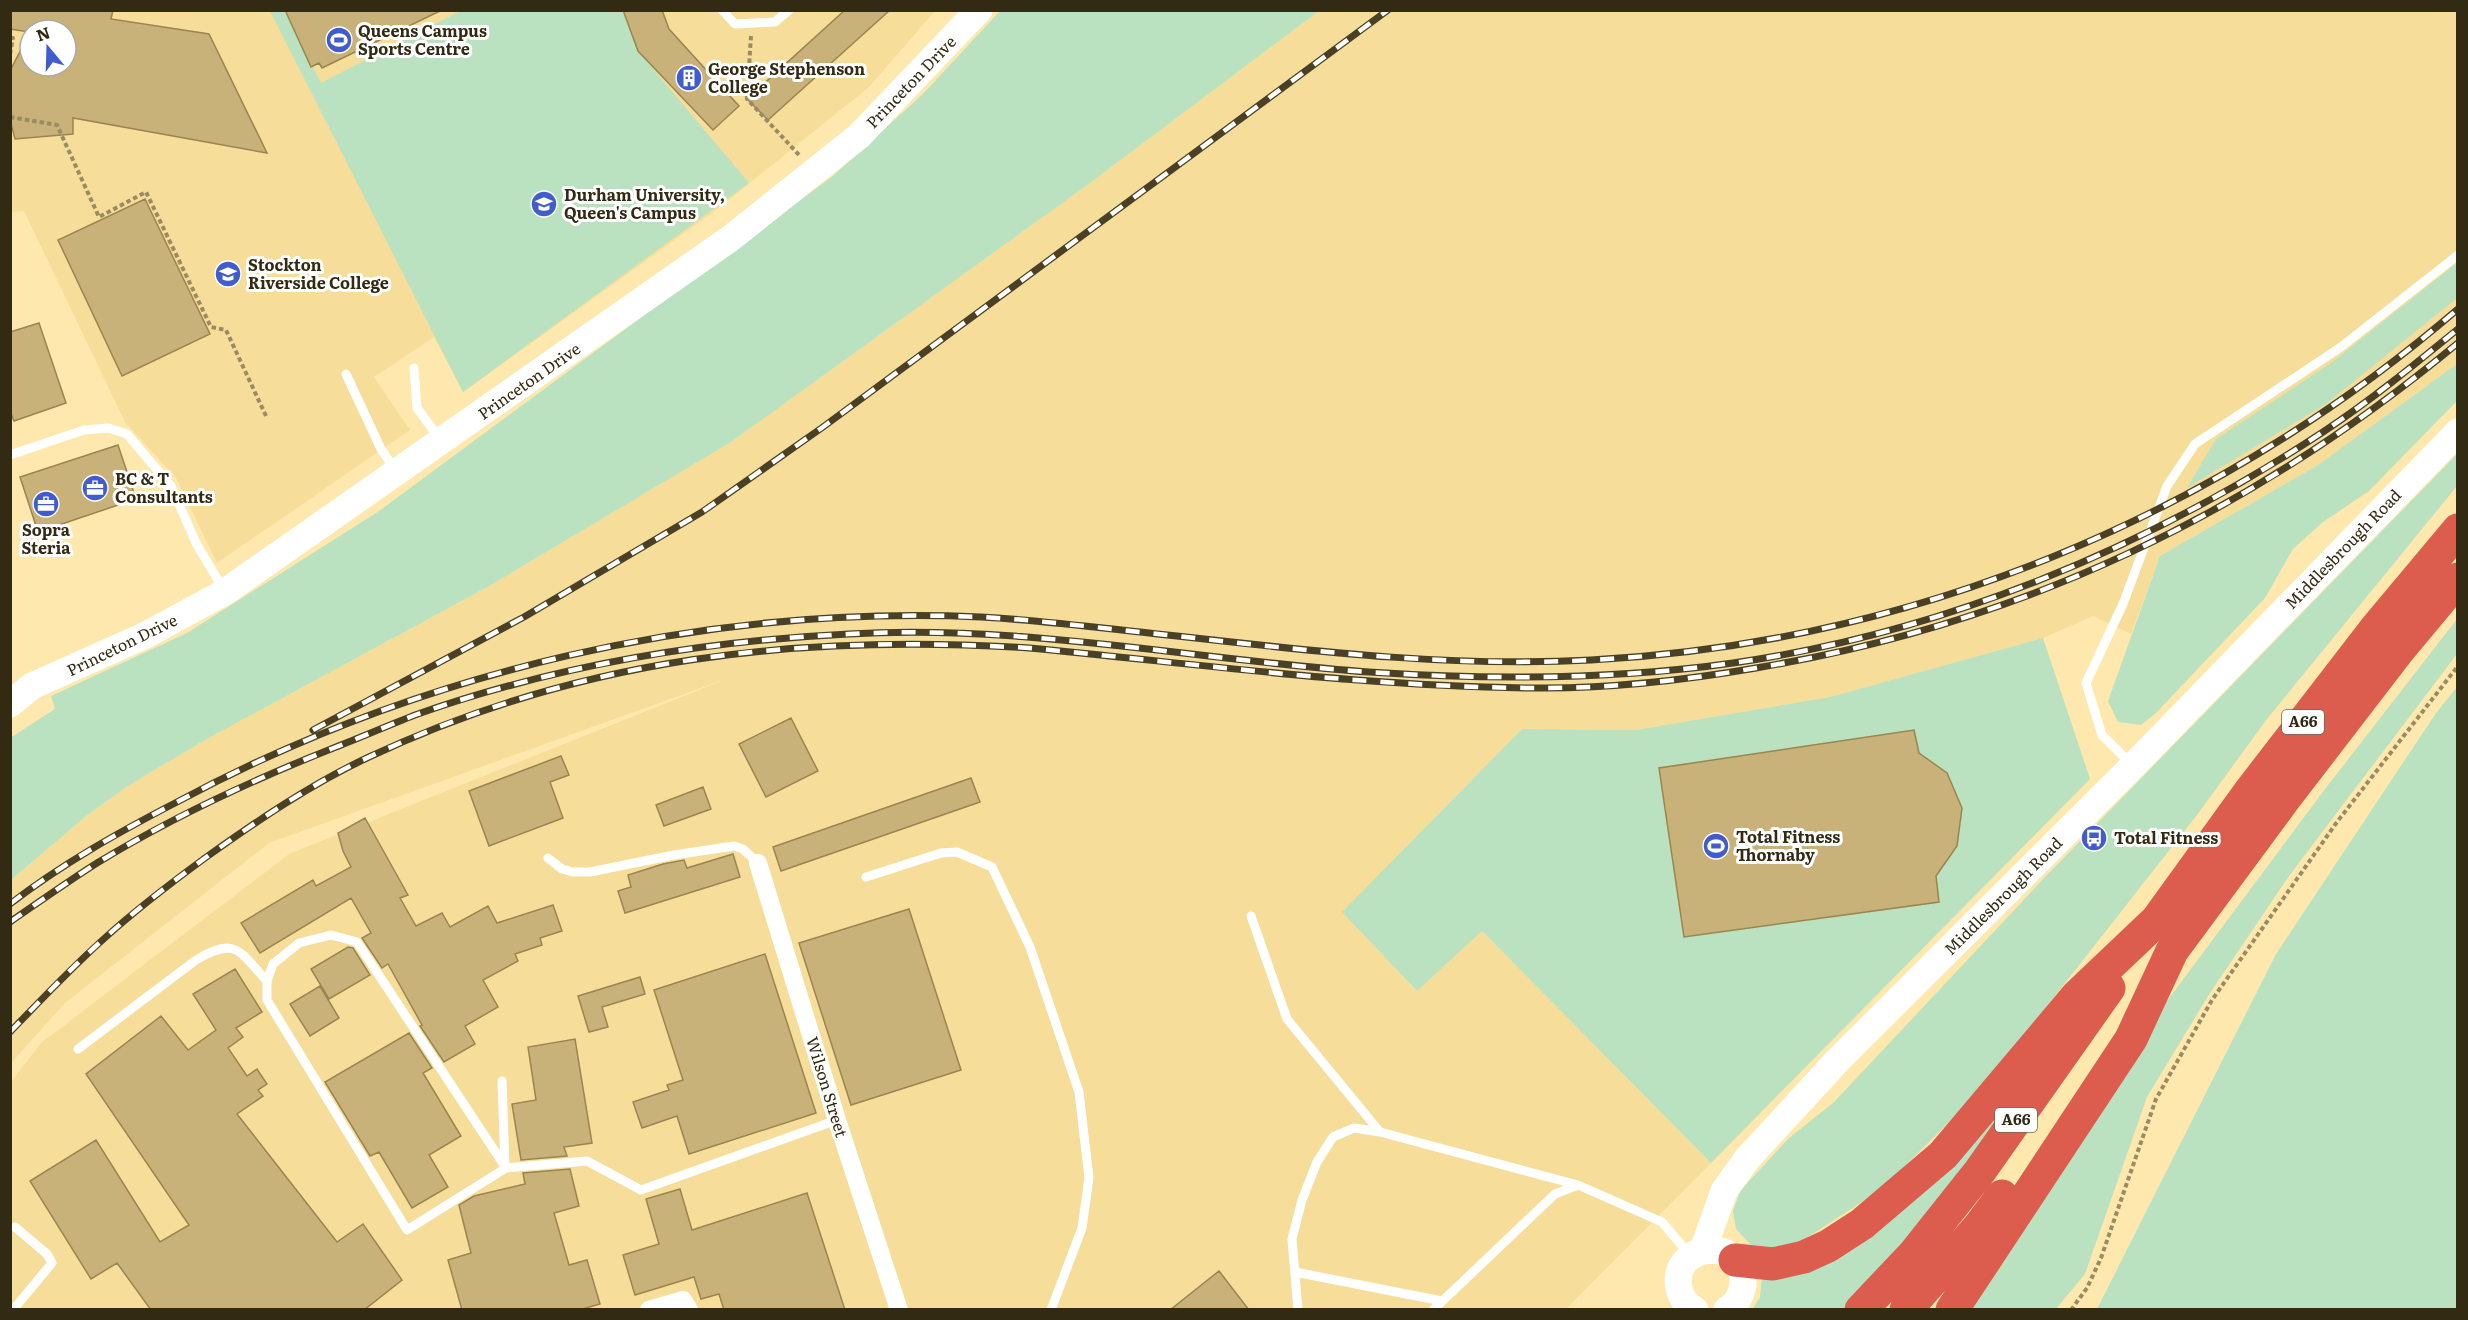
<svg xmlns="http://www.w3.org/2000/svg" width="2468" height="1320" viewBox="0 0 2468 1320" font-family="Literata,serif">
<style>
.built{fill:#f6dd9a;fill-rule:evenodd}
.green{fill:#bae2c0}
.building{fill:#c8b279;stroke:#9a854e;stroke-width:1.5;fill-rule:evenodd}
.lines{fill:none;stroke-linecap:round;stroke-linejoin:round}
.path{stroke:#9b8b62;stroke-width:4;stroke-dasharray:4.5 3;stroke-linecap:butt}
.lane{stroke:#fff;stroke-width:9}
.street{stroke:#fff;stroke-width:18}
.secondary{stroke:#fff;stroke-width:27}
.highway{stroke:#dc5c4d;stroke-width:33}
.rail-casing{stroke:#4a4025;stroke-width:7}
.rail{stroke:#fff;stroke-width:4.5;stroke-dasharray:14;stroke-linecap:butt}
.labels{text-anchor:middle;stroke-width:6;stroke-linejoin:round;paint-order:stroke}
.shield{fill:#fff;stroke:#706a5a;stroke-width:1.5}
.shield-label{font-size:15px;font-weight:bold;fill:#332a13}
.poi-label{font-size:16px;font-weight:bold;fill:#332a13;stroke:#fff;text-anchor:start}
.street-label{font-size:16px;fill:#332a13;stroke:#fff}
</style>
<rect width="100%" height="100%" fill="#fee8ad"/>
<path class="built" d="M11,11H935L869,87L715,211L463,392L434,337L374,377L410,430L217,563L176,478L125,422L24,211L11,212ZM30,30H66V66H30Z
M1319,11H2457V364L2318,465L2160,556L2131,634L2093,616L2043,638L1830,697L1636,730L1522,729L1342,912L1417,991L1482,931L1711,1163L1566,1309H11V1082L41,1043L289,854L729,678L269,843L65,1003L11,1063V880L85,817L126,787L205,740L491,585L731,442L1090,183Z"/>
<path class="green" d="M270,11H285L321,83L460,11H623L638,51L749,183L463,392Z
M1000,11H1319L1090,183L731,442L491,585L205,740L126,787L85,817L11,880L10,738L55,709L51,696L187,633L379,511L833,176L923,94Z
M2457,263V298L2326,404L2187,488L2216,439L2331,363Z
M2457,364V401L2369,491L2323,522L2293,549L2265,598L2155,714L2141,725L2118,722L2108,701L2160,556L2318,465Z
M2457,454V486L2267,719L2197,815L1981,1090L1883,1188L1796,1245L1766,1250L1751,1245L1736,1229L1733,1211L1740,1191L1788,1139L1834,1102L2048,874Z
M2457,619V654L2289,876L2210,993L2147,1097L2085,1274L2056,1309L1962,1310L2158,1013L2325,789Z
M2043,638L2090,779L1711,1163L1482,931L1417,991L1342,912L1522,729L1636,730L1830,697Z
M2457,687V1309H2097L2276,954L2436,713Z
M1992,1115L1999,1121L1906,1244L1843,1309L1752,1310L1760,1297L1762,1276Z"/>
<path class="building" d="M10,10H113L111,19L209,34L267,153L73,118V134L15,139L10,120V71L30,32L10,29ZM30,30H66V66H30Z
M285,10H442L322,68L319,63L311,67Z
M623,10H662L669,29L739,106L713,130L638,51Z
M845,10H890L768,120L747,99Z
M145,199L210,334L122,376L58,240Z
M39,323L66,403L14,421L10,411V332Z
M118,445L136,499L38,532L20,477Z
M791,718L818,771L766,797L739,744Z
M1914,730L1919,753L1947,773L1962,808L1957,846L1936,876L1939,902L1684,937L1659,768Z
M561,756L569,775L550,782L563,818L489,846L469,791Z
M971,778L980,802L781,871L773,847Z
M703,787L711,809L664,826L656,805Z
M365,818L408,895L400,898L416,926L442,913L450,927L488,906L497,923L553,905L562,931L540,938L542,945L515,954L518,961L483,980L498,1007L465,1026L475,1044L444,1062L420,1026L422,1025L388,964L382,968L362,938L371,933L351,898L260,953L241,923L313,880L316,886L351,867L343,851L338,833Z
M733,854L740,877L625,913L618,891L631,887L628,875L663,864L684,860L687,868Z
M909,909L961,1070L851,1105L799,943Z
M348,947L353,948L370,975L329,999L311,969Z
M765,954L816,1113L689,1154L677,1116L642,1128L633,1102L669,1090L667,1085L683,1080L654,990Z
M235,969L262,1012L236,1028L243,1037L228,1048L247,1076L257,1069L267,1084L258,1090L263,1096L237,1114L337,1242L363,1224L402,1280L364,1310H151L117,1263L91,1279L30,1181L96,1140L160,1242L189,1225L86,1074L161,1016L188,1050L216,1030L193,994Z
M640,977L645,994L602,1007L608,1027L589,1032L578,996Z
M320,986L339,1018L310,1036L290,1004Z
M409,1033L432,1068L423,1073L461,1136L429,1155L448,1187L412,1208L379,1152L370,1156L325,1082Z
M575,1039L592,1143L564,1147L567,1156L521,1160L512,1104L536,1100L528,1047Z
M570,1169L579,1206L554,1213L569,1265L587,1260L600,1304L579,1310H462L448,1260L471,1253L459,1205L474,1196L525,1184L523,1173Z
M680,1189L692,1230L807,1193L845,1310H724L719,1294L701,1299L694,1277L635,1295L623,1255L659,1244L646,1199Z
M1219,1271L1249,1310H1170Z"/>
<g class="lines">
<path class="path" d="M751,36L747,99L799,155
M10,38H13L10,54
M10,117L57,125L99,217L146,192L211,327L226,330L266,416
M2071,1310L2087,1288L2101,1258L2156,1099L2212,1000L2337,822L2458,666"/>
<path class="lane" d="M722,10L735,24L775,22L789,10
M414,368L417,408L440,439
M346,374L381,449L396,471
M10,455L84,430L108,428L127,434L171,486L197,545L224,590
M2132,765L2102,735L2086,683L2123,604L2167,486L2195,444L2341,347L2458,255
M548,858L562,869L573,872H590L674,855L734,846L743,849L758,863
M866,877L941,853L957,852L992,867L1030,947L1079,1092L1089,1178L1082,1228L1051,1310
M1251,916L1287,1019L1380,1132
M78,1049L196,960C236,936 239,951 267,981
M502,1081L505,1166
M506,1168L357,942L331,935L299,943L273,964L267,981V1000L407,1230L506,1168L587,1161L641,1190L837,1120
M1295,1272L1442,1301
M13,1310L52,1263L47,1254L15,1227
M1298,1310L1292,1239L1302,1200L1317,1162L1333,1137L1354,1128L1380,1132L1578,1185L1662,1222L1689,1254
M1433,1310L1555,1194L1578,1185"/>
<path class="street" d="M758,863L837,1120L899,1310
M649,1310L683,1300L689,1310"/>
<path class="secondary" d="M10,704L32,686L146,635L225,592L731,238L859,136L979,10
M1703,1250L1724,1191L1747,1159L1838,1060L2133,766L2458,432
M1695,1310C1686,1305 1681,1297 1679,1288C1670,1244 1740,1235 1743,1279C1744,1291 1738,1303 1727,1310"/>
<path class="highway" d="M1735,1260L1773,1264L1804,1257L1828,1246L1862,1224L1943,1155L2077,996L2157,920L2251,790L2376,628L2458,530
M1861,1310L1914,1254L1980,1171L2109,988
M1906,1310L1979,1227L2002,1196
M1952,1310L2131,1039L2172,951L2285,798L2398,651L2458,579"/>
<defs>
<path id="rail" d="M313,730L524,617L702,512L823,427L1388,10
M10,904C62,864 119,832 177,802C421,671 704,605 981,617C1037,620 1093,627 1149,633C1296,649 1443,668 1591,660C1912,643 2214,518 2458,309
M10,922C39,902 67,882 97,863C171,818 250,781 331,749C359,738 387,726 415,715C554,666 702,641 849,634C1024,624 1196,660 1369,672C1490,680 1612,680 1733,663C1943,633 2146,548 2323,432C2370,401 2414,365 2458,329
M10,1032C42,999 73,966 107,936C138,908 171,883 205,858C257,821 311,784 369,757C582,657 797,634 1029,648C1201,664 1371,688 1544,688C1615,688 1686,680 1756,668C2021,624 2251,514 2458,343"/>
</defs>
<use href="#rail" class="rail-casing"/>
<use href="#rail" class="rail"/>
</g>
<defs>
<symbol id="stadium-disc" viewBox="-11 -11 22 22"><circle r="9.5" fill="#415ccf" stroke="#fff"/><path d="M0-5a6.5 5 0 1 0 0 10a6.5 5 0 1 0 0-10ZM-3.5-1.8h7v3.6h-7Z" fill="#fff"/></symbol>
<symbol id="building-disc" viewBox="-11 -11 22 22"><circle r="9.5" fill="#415ccf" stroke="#fff"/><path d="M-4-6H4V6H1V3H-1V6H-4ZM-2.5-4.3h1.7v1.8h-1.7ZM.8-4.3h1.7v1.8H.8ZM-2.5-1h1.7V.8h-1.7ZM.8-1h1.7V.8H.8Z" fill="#fff"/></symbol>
<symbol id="university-disc" viewBox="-11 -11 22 22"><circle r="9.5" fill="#415ccf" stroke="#fff"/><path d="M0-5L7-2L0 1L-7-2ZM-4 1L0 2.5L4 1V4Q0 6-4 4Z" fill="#fff"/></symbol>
<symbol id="office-disc" viewBox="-11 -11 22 22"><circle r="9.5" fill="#415ccf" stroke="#fff"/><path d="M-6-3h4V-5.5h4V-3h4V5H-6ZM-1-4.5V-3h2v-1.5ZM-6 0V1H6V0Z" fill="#fff"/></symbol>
<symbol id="bus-disc" viewBox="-11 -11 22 22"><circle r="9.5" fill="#415ccf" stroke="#fff"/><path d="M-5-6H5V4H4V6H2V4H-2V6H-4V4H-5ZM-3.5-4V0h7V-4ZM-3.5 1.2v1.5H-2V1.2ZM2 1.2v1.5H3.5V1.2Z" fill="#fff"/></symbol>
</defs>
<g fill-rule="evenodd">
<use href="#stadium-disc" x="324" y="25" width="30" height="30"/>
<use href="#building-disc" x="674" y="63" width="30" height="30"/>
<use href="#university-disc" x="529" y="189" width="30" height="30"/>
<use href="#university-disc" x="213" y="259" width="30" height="30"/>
<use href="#office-disc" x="80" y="473" width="30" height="30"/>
<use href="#office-disc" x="31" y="489" width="30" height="30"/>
<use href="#bus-disc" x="2079" y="823" width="30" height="30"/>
<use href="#stadium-disc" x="1701" y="831" width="30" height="30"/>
</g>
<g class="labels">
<g class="shield">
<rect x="2282" y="710" width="42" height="24" rx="4.5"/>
<rect x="1995" y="1108" width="42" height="24" rx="4.5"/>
</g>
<g class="shield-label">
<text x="2303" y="727">A66</text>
<text x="2016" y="1125">A66</text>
</g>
<g class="poi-label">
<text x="358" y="37">Queens Campus<tspan x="358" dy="18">Sports Centre</tspan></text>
<text x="708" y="75">George Stephenson<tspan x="708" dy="18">College</tspan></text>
<text x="564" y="201">Durham University,<tspan x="564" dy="18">Queen's Campus</tspan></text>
<text x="248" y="271">Stockton<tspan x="248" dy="18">Riverside College</tspan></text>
<text x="115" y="485">BC &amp; T<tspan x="115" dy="18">Consultants</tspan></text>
<text x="46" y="536" text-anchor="middle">Sopra<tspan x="46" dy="18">Steria</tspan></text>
<text x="1736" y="843">Total Fitness<tspan x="1736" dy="18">Thornaby</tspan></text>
<text x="2114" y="844">Total Fitness</text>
</g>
<g class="street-label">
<text transform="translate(911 82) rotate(-46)" y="6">Princeton Drive</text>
<text transform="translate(529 381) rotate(-35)" y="6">Princeton Drive</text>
<text transform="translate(2343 549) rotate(-46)" y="6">Middlesbrough Road</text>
<text transform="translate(122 645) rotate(-26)" y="6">Princeton Drive</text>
<text transform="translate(2003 896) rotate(-45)" y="6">Middlesbrough Road</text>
<text transform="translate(827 1087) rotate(73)" y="6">Wilson Street</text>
</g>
</g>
<rect width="2468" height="1320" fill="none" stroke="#332a13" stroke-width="24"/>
<g transform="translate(48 48) rotate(341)"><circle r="28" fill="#ffffff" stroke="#adaaa1" stroke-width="1.5"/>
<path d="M0-4.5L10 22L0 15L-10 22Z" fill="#415ccf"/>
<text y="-9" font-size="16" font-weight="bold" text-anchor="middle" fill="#332a13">N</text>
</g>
</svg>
